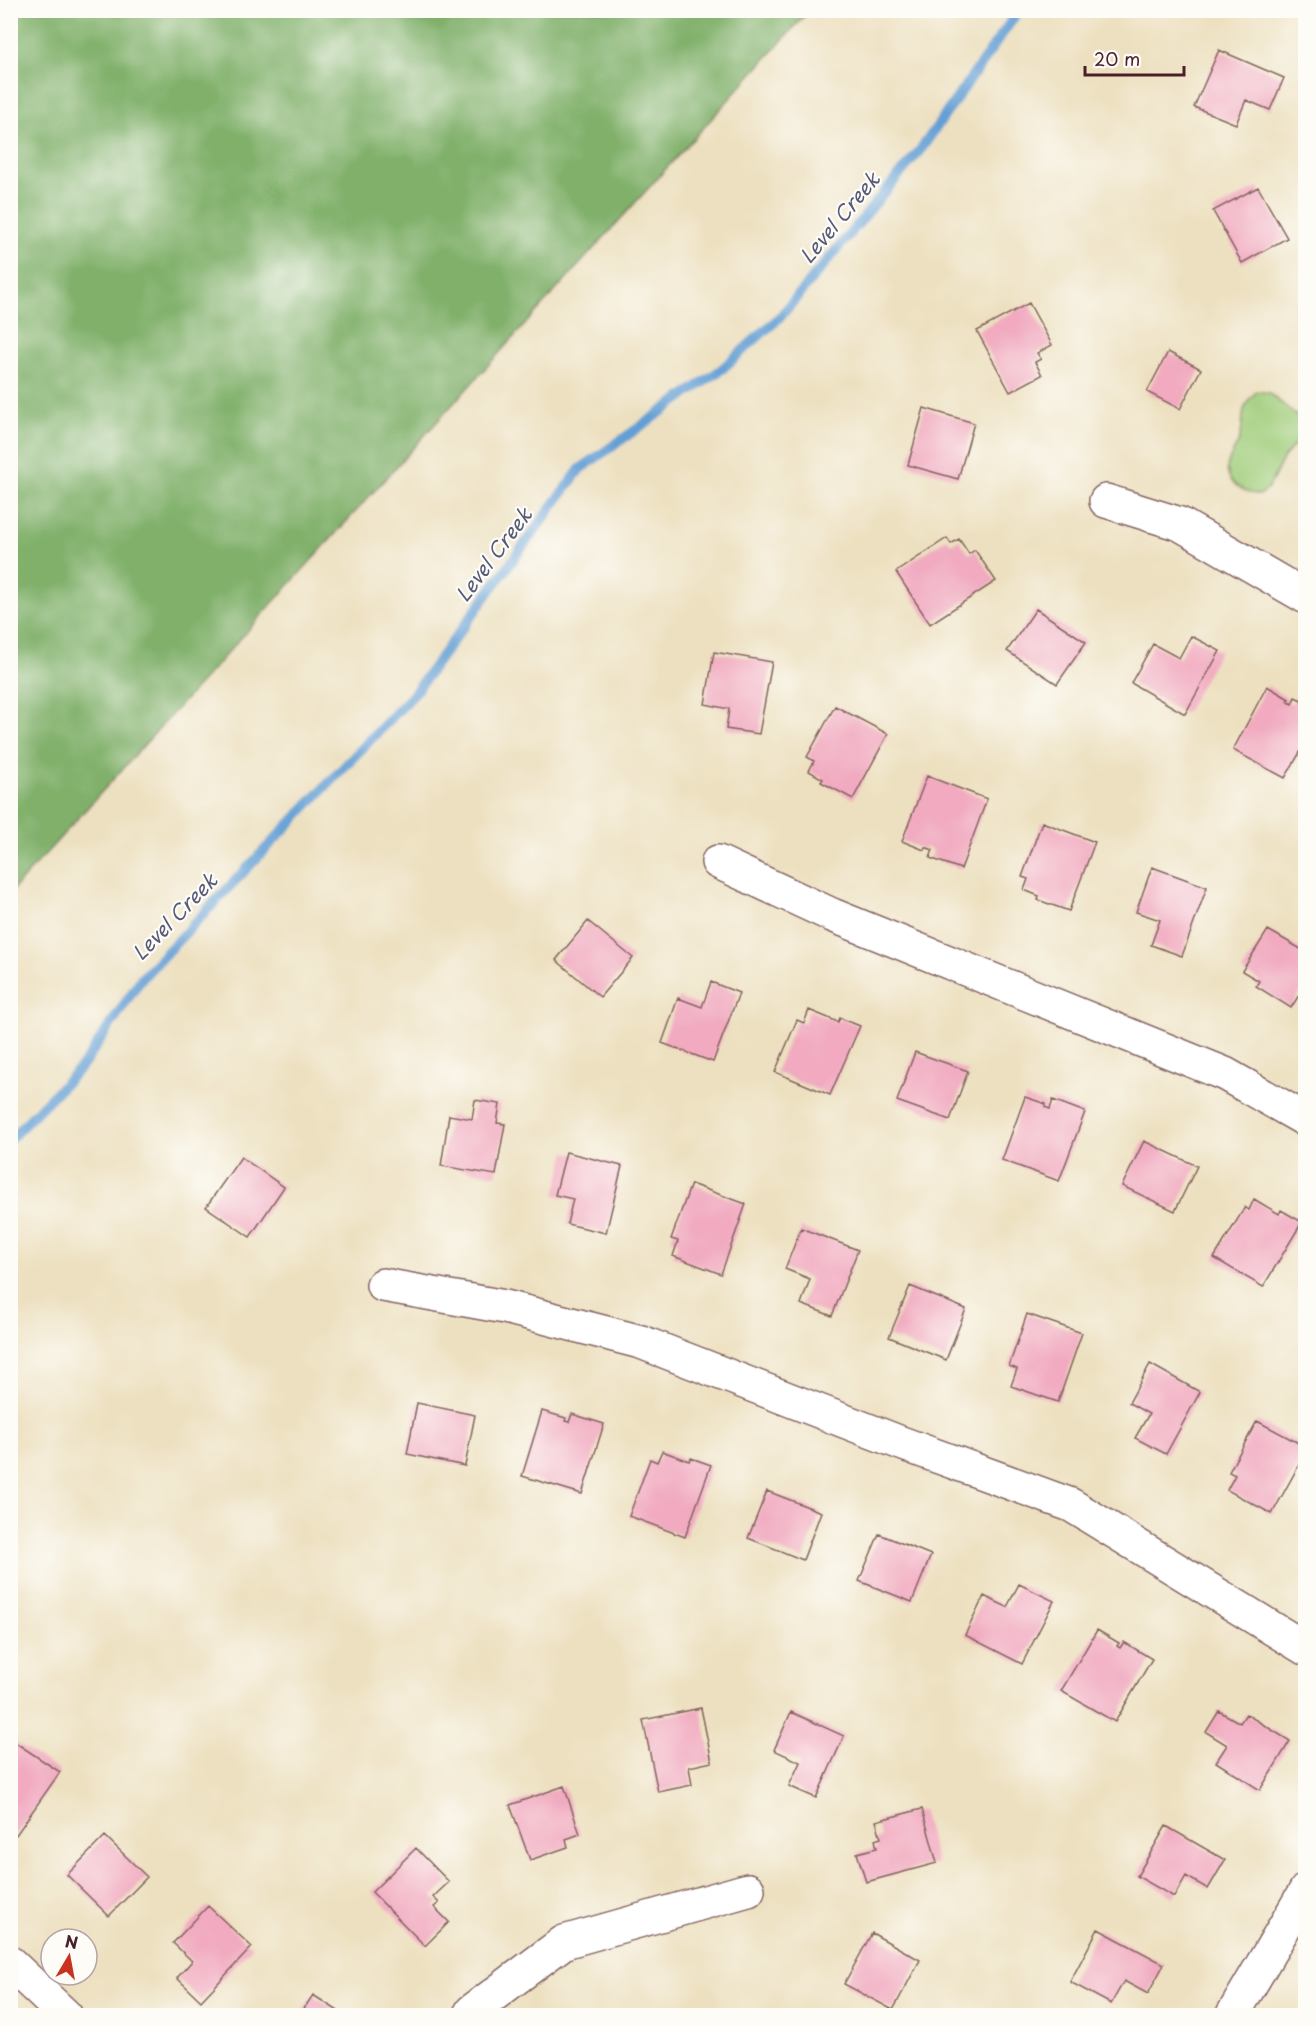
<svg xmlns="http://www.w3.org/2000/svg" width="1316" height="2026" font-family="'Playpen Sans',sans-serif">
<rect width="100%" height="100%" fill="#fdfcf7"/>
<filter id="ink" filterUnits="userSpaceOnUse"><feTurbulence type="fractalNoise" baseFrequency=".0167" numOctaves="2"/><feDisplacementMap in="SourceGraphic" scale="12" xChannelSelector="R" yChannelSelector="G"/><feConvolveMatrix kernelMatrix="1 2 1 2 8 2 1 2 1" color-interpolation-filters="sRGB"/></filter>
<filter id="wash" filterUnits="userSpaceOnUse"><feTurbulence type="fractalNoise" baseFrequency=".008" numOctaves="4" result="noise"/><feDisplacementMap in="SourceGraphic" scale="24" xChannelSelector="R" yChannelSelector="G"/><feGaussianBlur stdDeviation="1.35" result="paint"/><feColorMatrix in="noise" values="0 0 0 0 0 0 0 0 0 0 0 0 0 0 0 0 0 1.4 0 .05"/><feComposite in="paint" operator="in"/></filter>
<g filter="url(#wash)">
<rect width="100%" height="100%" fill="#ede0c0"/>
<!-- green -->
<path fill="#a1cd7b" stroke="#767653" stroke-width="1.5" d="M1257,391l12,2 29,24 3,13 -5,13 -12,14 -15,30 -9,8c-15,-2 -37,-12 -32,-32 3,-9 9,-16 12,-25 6,-22 -3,-27 17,-47z"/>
<!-- forest -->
<path fill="#80b06b" stroke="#65684b" stroke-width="1.5" d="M11,10l798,1 -798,881 -1,-881z"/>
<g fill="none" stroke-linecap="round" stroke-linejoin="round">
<!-- stream -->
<path stroke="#649fd4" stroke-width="10" d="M10,1139l74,-75 57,-85 272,-284 167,-226 142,-100 58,-52 141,-168 98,-139"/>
</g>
<g id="blocks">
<!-- building -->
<path fill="#f1aac0" d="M1219,50l65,28 -14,32 -24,-10 -10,24 -42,-17z
M1258,187l29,51 -45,25 -29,-52z
M1029,303l23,42 -15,8 4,6 -6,3 7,13 -32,17 -33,-61z
M1168,352l33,17 -21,40 -33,-17z
M924,408l50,15 -16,56 -50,-14z
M947,538l4,6 8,-5 10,15 6,-4 21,31 -66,43 -34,-52z
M1036,609l50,33 -29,42 -50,-33z
M1191,636l29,15 -35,63 -54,-31 22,-39 26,14z
M714,652l58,10 -13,72 -33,-5 3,-20 -24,-5z
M1267,686l22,13 -2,2 5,3 3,-7 11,5v40l-21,36 -52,-28z
M835,706l53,28 -35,65 -32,-17 2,-3 -14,-8 5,-10 -7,-4z
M927,776l60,23 -26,70 -31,-11 3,-8 -8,-3 -1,3 -22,-9z
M1042,822l53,20 -26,69 -31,-11 1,-4 -15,-6 4,-11 -6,-2z
M1152,867l55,20 -25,69 -31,-11 9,-25 -24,-8z
M588,921l45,37 -33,39 -44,-37z
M1268,930l38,22v32l-15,24 -35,-22 3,-5 -17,-10z
M711,982l28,11 -26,69 -51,-19 16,-45 24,9z
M809,1010l29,12 2,-4 20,8 -30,69 -55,-23 22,-52 7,3z
M915,1052l53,19 -18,49 -53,-19z
M1025,1097l21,7 -1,3 5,2 3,-9 32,12 -26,69 -57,-21z
M475,1100l25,4 -3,19 8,1 -9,51 -55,-9 8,-51 23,4z
M1144,1141l53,25 -22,45 -53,-25z
M566,1152l56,14 -16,67 -39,-9 6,-25 -18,-4z
M241,1157l43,30 -34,50 -44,-30z
M691,1184l55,20 -25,70 -48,-18 5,-15 -7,-2z
M1254,1199l25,15 2,-4 21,12 -39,65 -49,-29 31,-51 4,3z
M801,1228l57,22 -26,66 -31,-12 9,-25 -25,-10z
M910,1286l56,23 -20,51 -57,-23z
M1027,1314l55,19 -24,69 -47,-16 6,-17 -8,-3z
M1150,1364l50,28 -34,62 -31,-16 14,-24 -20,-11z
M417,1403l58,12 -10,51 -58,-12z
M542,1411l24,7 -1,3 4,1 3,-8 32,10 -22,70 -60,-18z
M1257,1421l49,26v5l-34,62 -45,-24 8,-15 -6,-3z
M662,1451l27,10 2,-3 20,7 -26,72 -56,-21 21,-57 7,3z
M767,1491l54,21 -18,48 -55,-22z
M879,1534l52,21 -19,47 -53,-21z
M1019,1584l35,17 -32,63 -57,-29 19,-39 23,11z
M1097,1630l22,13 -2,3 3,2 4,-6 28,17 -37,63 -54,-31z
M701,1708l11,54 -23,5 3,18 -34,7 -15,-72z
M1219,1711l21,12 6,-9 44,27 -30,49 -44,-28 11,-17 -21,-13z
M791,1712l53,24 -28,62 -27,-12 11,-24 -26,-12z
M10,1739l50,33 -44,63 -6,-4z
M564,1786l16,48 -14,5 2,8 -38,13 -20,-55z
M922,1809l15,54 -71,19 -9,-29 20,-5 -2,-8 6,-2 -5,-17z
M1166,1826l59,34 -17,29 -22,-13 -12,21 -37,-21z
M105,1836l42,41 -38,39 -42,-41z
M416,1848l33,34 -16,15 6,6 -5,4 15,15 -24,24 -53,-54z
M208,1906l44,41 -51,54 -24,-23 15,-17 -19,-18z
M1098,1929l66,35 -16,30 -24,-13 -13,23 -41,-22z
M872,1933l48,27 -27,50 -49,-26z
M313,1995l33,21h-47z"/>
</g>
</g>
<g filter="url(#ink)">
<use href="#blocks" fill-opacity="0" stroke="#83635f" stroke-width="1.5"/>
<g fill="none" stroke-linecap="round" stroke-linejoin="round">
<!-- minor casing -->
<g stroke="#83635f" stroke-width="36">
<path id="minor" d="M1106,501l74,23 126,73
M718,862l114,53 393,159 81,46
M383,1285l122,22 136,35 260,101 170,62 235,144
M10,1963l56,53
M469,2016l3,-5 92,-69 184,-52
M1232,2016l74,-126"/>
</g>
<!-- minor -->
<use href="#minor" stroke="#fff" stroke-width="33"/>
</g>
</g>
<g text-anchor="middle" stroke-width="4.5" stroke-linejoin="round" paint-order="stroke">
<!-- water labels -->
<g font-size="20" font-style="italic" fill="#565977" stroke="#fdfcf7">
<text transform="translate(840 218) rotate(-50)" y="7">Level Creek</text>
<text transform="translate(494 555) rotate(-53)" y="7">Level Creek</text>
<text transform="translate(175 917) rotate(-46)" y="7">Level Creek</text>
</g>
</g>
<!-- margin -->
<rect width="1316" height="2026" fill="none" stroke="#fdfcf7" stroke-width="36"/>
<!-- north arrow -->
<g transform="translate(69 1957) rotate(10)"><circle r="28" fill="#fdfcf7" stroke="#b5a4a5" stroke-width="1.5"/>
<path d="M0-4.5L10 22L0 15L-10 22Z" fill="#c8321e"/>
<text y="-9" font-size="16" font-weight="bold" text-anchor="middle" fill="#4a1f2b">N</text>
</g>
<!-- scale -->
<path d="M1085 66v9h99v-9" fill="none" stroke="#4a1f2b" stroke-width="3"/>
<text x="1094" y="66" font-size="18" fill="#4a1f2b" stroke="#fdfcf7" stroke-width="4.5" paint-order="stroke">20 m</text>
</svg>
